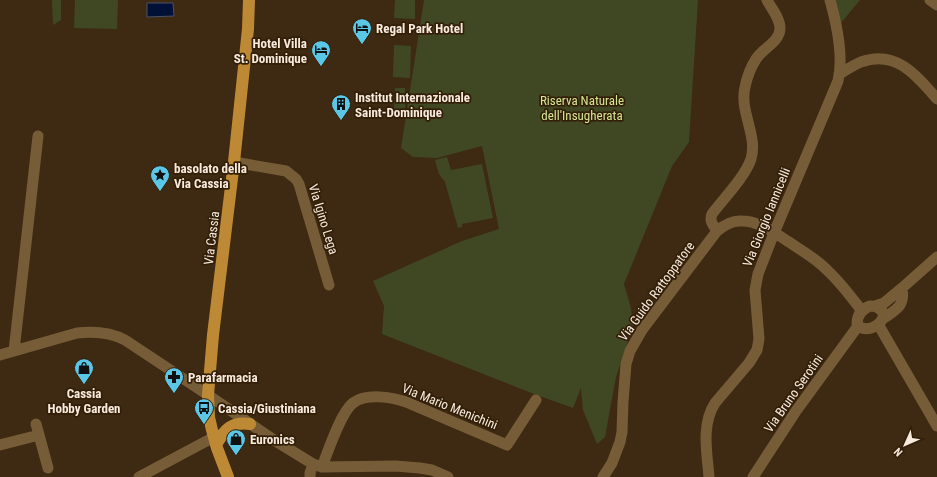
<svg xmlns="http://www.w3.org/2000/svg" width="937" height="477" font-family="'Roboto Condensed',sans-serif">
<rect width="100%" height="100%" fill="#3e2912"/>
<!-- green -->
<path fill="#404823" d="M52,0h9v20l-8,5z
M75,0h43l-1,29 -43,-1z
M395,0h20v19l-21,-1z
M424,0h274l-9,142 -17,24 -48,118 7,24 2,19 -17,50 -11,60 -8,7 -14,-34 -2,-22 -8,20 -39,-14 -152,-60 2,-28 -11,-25 89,-40 37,-12 -17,-83 -45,12 -24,-1 -12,-9z
M835,0h25l-19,23z
M394,45l17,1 -1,32 -17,-1z
M395,88h10v24h-11z
M447,157l4,13 31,-6 11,54 -31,6v3l-4,1 -13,-46 -6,-8 -4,-14z"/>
<!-- water -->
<path fill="#011037" stroke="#4b5269" d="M147,3h26l1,13 -27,1z"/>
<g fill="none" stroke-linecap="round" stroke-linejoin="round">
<!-- minor -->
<path stroke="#765d38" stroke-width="11" d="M930,0l7,5
M839,74c7,-4 15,-9 22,-12 35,-13 56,14 76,37
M234,162l52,9 10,8 3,5 30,101
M717,231c-4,-6 -8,-10 -5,-17 11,-15 33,-37 39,-55 7,-24 -12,-48 -6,-72 2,-10 6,-20 11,-28 7,-11 24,-17 24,-31 0,-10 -9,-20 -13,-28
M902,288l35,-31
M870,306c4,0 8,1 11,4 10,10 -15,27 -24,14 0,-9 5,-15 13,-18z
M875,306l9,-3 18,-15c3,18 -5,21 -18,30
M878,324l59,102
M14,351l24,-215
M0,355l77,-22c17,-2 33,-1 48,7l83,55 66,45 39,24 9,3 73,-1 25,2 12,2 16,7
M36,424l3,11
M0,445l39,-10 9,33
M322,467c6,-16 19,-55 31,-64 13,-10 39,-6 53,-1l101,43 29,-45
M139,477l75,-40
M310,477v-4l3,-9
M603,477l9,-14 8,-21 2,-10 1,-30 3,-38 4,-13 12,-21 75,-99c7,-6 15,-11 25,-10 17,0 33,12 47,21 13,9 28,17 39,29 13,12 23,26 34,40
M709,477c-2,-25 -8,-52 6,-74l34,-40 8,-13 2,-11 -4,-49 3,-16 16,-41 64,-152c6,-25 -1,-56 -8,-81
M753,477l43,-66 62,-85"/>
<!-- major -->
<path stroke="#be8934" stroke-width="12" d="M216,445c8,-15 16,-24 34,-21
M228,477l-11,-29 -5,-18 -3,-13 -1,-22 5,-60 21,-173 14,-133 1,-29"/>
</g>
<!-- icons -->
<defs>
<g id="hotel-pin" transform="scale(1)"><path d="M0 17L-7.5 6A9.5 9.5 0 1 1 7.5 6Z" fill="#5bc7e7" stroke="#331f08"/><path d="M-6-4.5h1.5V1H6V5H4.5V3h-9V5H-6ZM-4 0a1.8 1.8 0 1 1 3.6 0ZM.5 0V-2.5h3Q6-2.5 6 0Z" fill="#111"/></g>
<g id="building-pin" transform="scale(1)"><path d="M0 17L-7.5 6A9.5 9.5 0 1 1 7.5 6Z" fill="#5bc7e7" stroke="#331f08"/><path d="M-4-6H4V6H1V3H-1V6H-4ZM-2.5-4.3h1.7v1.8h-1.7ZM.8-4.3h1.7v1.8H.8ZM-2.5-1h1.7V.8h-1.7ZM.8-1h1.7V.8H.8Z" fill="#111"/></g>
<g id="sight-pin" transform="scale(1)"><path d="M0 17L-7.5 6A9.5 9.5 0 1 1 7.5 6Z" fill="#5bc7e7" stroke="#331f08"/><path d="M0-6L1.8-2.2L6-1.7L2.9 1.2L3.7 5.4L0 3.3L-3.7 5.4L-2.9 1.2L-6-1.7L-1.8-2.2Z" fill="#111"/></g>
<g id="shop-pin" transform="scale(1)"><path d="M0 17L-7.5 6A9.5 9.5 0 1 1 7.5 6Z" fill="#5bc7e7" stroke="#331f08"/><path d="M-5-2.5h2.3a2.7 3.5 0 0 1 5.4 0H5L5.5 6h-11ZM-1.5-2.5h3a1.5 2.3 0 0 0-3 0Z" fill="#111"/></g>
<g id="pharmacy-pin" transform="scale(1)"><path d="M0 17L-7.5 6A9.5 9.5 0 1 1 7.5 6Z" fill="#5bc7e7" stroke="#331f08"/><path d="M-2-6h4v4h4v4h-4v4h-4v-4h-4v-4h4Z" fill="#111"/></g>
<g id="bus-pin" transform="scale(1)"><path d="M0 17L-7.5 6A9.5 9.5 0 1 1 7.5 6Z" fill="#5bc7e7" stroke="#331f08"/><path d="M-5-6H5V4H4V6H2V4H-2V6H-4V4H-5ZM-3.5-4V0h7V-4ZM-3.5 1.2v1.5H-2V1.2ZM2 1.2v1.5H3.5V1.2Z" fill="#111"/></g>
</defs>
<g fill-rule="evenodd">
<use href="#hotel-pin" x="362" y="28"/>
<use href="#hotel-pin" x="321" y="50"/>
<use href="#building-pin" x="341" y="104"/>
<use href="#sight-pin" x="160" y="175"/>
<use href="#shop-pin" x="84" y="368"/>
<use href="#pharmacy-pin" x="174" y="377"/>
<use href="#bus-pin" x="204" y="408"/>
<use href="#shop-pin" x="236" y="439"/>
</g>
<g text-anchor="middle" stroke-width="3.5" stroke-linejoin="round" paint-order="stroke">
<!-- poi labels -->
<g font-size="13" font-weight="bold" fill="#f8ebdd" stroke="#331f08" text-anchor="start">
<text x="376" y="33">Regal Park Hotel</text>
<text x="307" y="48" text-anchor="end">Hotel Villa<tspan x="307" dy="15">St. Dominique</tspan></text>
<text x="355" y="102">Institut Internazionale<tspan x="355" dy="15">Saint-Dominique</tspan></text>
<text x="174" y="173">basolato della<tspan x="174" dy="15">Via Cassia</tspan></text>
<text x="188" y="382">Parafarmacia</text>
<text x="84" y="398" text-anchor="middle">Cassia<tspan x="84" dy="15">Hobby Garden</tspan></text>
<text x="218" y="413">Cassia/Giustiniana</text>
<text x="250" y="444">Euronics</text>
</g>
<!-- park labels -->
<g font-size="13" fill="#d4e692" stroke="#331f08">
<text x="582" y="105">Riserva Naturale<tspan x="582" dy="15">dell'Insugherata</tspan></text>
</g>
<!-- street labels -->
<g font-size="13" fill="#f8ebdd" stroke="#331f08">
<text transform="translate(766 217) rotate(-68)" y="5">Via Giorgio Iannicelli</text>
<text transform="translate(324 219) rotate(73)" y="5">Via Igino Lega</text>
<text transform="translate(211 238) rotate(-83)" y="5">Via Cassia</text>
<text transform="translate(656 291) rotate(-54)" y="5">Via Guido Rattoppatore</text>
<text transform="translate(793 393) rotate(-55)" y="5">Via Bruno Serotini</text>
<text transform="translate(450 406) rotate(22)" y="5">Via Mario Menichini</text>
</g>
</g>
<!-- north arrow -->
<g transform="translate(905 445) rotate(225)" stroke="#331f08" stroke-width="3" paint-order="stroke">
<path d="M0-3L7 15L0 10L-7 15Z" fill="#f8ebdd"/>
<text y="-6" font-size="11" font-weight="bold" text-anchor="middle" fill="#f8ebdd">N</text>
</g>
</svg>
